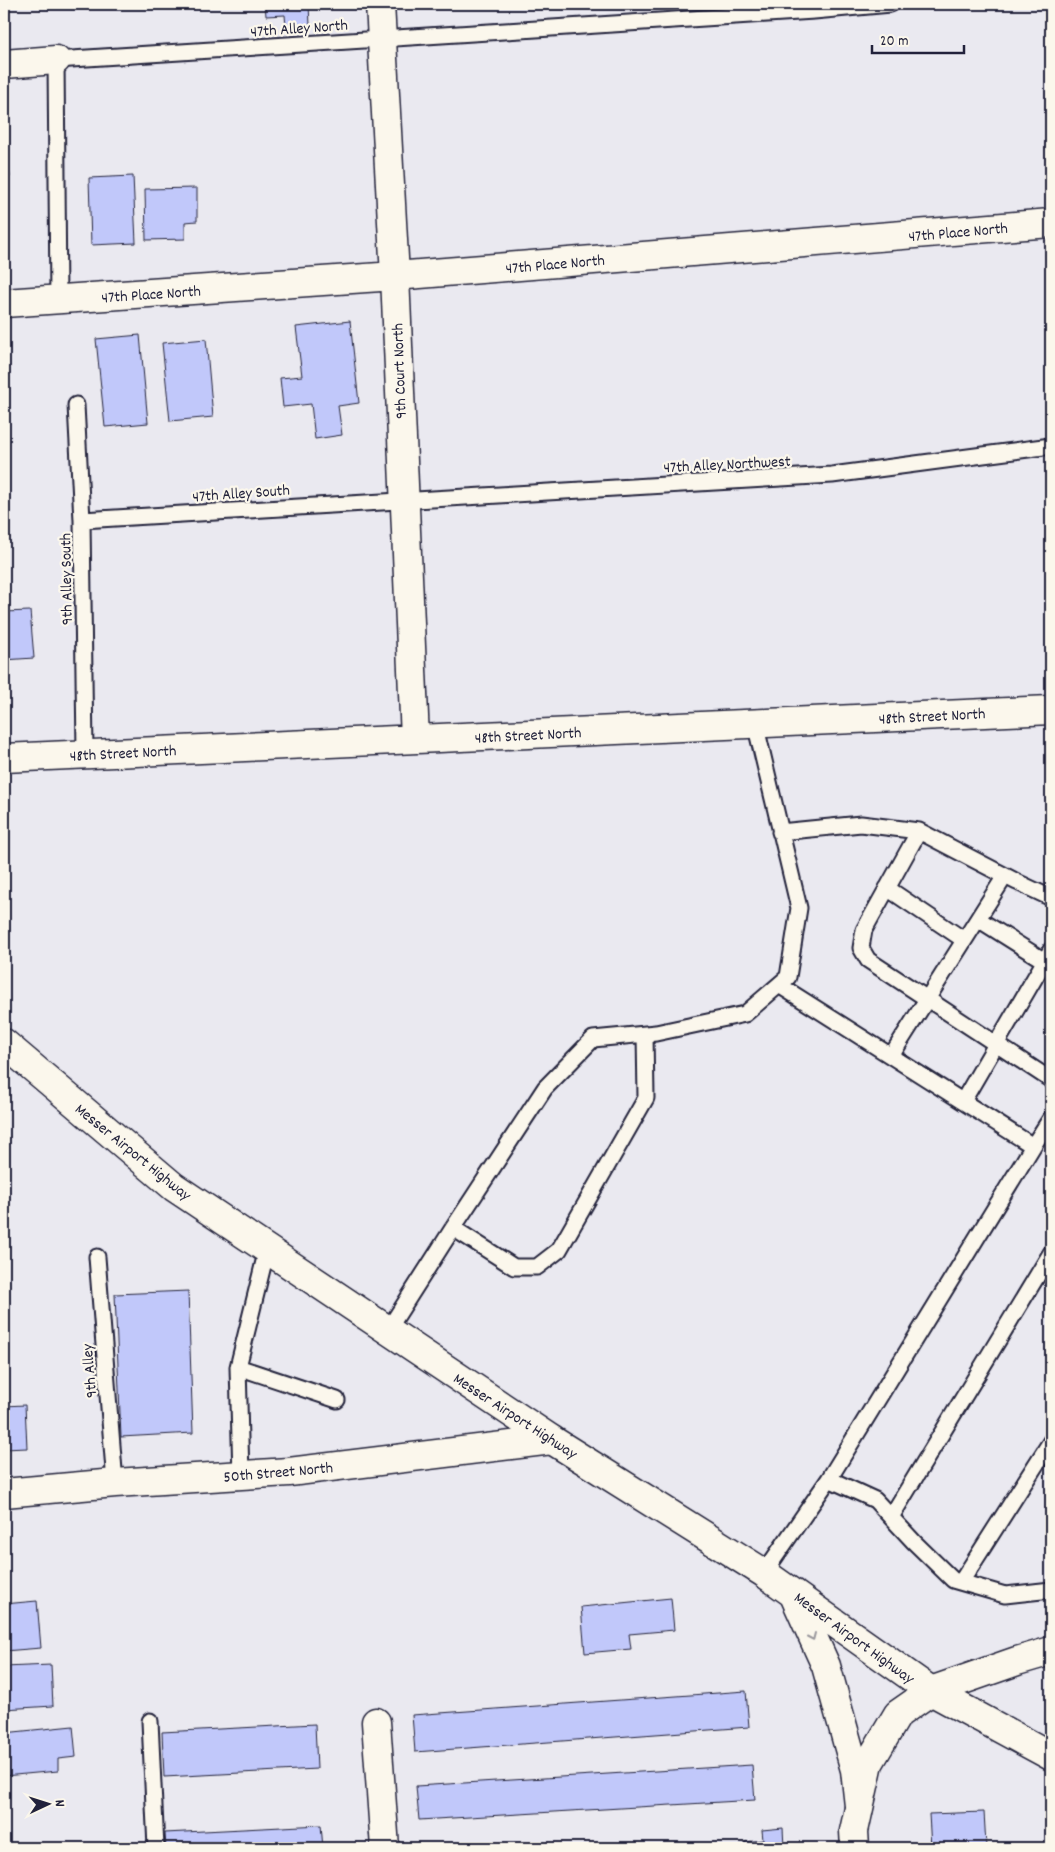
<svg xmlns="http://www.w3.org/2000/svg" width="1055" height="1852" font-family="Dekko,sans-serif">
<rect width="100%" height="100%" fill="#eae9f0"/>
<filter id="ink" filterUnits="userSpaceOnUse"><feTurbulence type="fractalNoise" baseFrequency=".02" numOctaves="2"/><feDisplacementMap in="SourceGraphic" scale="10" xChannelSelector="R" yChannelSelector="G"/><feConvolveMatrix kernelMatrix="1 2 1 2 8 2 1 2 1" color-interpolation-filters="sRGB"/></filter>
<g filter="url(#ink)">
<!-- building -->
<path fill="#c1c8fa" stroke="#22223b" d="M71,4h45v2l-45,3z
M265,4h44l1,22 -24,1 -1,-12 -19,1z
M4,119l6,58h-6z
M133,176l3,67 -45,2 -2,-67z
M197,188v33l-12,1v17l-39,1 -1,-51z
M350,321l9,82 -21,3 4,29 -27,4 -4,-35 -28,3 -3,-29 22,-2 -6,-49z
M140,335l8,88 -43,4 -9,-88z
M206,339l7,78 -43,4 -8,-78z
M30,611l4,47 -30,2v-48z
M188,1291l5,142 -72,4 -6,-143z
M25,1405l2,43 -23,1v-43z
M671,1598l3,32 -45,4 2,15 -46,4 -4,-46z
M37,1601l4,47 -37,3v-47z
M51,1665l2,41 -49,3v-42z
M746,1691l3,36 -334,25 -3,-37z
M315,1724l2,45 -153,8 -2,-45z
M73,1726l3,31 -18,2v12l-54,5v-43z
M752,1765l3,35 -336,20 -3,-34z
M984,1812l2,34 -55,2 -2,-34z
M321,1825l2,23h-157l-1,-15z
M783,1828l1,20h-39v-6l18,-2 -1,-10z"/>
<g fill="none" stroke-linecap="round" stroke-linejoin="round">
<!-- service casing -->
<g stroke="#22223b" stroke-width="19">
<path id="service" d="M58,300l-2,-240 758,-49 77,-7
M76,405l6,115 3,233
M82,520l750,-45 219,-29
M919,831l-55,99 -3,18 7,12 183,120
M780,832l81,-8 58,7 98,51 34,16
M887,888l77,52
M978,919l73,46
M779,985l254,161 18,-28
M891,1056l114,-180
M963,1101l88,-151
M453,1228l61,39h23l22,-17 87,-152 -1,-64
M97,1257l18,226
M388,1330l65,-102 92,-140 48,-49 63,-6 89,-19 43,-37 11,-69 -44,-185
M238,1367l99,33
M241,1475l-3,-108 29,-118
M829,1479l204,-333
M891,1517l160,-264
M764,1573l65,-94 46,21 39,42 39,38 52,15 46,-5
M961,1582l90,-141
M150,1721l6,127"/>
</g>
<!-- minor casing -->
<g stroke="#22223b" stroke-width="31">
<path id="minor" d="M380,4l15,272 20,463
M4,64l52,-4
M4,303l391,-27 656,-53
M4,758l1047,-48
M4,1493l111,-10 174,-11 263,-32
M376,1722l9,126
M855,1848l-1,-17 15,-68 29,-49 33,-23 86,-30 34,-10"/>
</g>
<!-- secondary casing -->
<g stroke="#22223b" stroke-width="31">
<path id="secondary" d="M4,1043l170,144 378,253 212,133 167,118 120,65
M793,1593l33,73 29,104 4,36"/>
</g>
<!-- service -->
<use href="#service" stroke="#fbf7ec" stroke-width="15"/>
<!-- minor -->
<use href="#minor" stroke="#fbf7ec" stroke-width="28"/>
<!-- secondary -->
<use href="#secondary" stroke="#fbf7ec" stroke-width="28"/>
</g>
<!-- one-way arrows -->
<defs><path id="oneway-chevron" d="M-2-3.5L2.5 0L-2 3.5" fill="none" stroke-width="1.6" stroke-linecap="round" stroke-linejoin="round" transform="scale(1.25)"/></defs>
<use stroke="#99979c" href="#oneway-chevron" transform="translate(812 1637) rotate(66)"/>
</g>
<g text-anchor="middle" stroke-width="4.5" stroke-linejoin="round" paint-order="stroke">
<!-- street labels -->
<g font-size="16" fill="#22223b" stroke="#fbf7ec">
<text transform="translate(299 27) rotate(-4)" y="6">47th Alley North</text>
<text transform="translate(958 231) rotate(-5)" y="6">47th Place North</text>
<text transform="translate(555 263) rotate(-5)" y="6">47th Place North</text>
<text transform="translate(151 293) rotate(-4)" y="6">47th Place North</text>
<text transform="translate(398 371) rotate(-92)" y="6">9th Court North</text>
<text transform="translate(727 463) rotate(-3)" y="6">47th Alley Northwest</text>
<text transform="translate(241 492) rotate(-4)" y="6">47th Alley South</text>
<text transform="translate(65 579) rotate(-91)" y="6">9th Alley South</text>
<text transform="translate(932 715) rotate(-3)" y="6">48th Street North</text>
<text transform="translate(528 734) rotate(-3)" y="6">48th Street North</text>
<text transform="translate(123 752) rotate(-3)" y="6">48th Street North</text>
<text transform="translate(134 1151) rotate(39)" y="6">Messer Airport Highway</text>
<text transform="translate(88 1371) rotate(-95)" y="6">9th Alley</text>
<text transform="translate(516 1415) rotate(33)" y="6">Messer Airport Highway</text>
<text transform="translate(278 1471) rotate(-5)" y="6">50th Street North</text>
<text transform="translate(855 1637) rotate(36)" y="6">Messer Airport Highway</text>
</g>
</g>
<!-- margin -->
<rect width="1055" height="1852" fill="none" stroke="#fbf7ec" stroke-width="20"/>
<rect x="10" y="10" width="1035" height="1832" fill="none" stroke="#22223b" stroke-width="2" filter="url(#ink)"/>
<!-- north arrow -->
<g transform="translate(48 1804) rotate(86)" stroke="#fbf7ec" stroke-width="4" paint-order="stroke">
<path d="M0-4L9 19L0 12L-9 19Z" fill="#22223b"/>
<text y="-8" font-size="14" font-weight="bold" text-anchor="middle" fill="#22223b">N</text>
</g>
<!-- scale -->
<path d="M872 45v8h92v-8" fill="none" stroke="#22223b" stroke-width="2.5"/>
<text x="880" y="45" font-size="15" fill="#22223b" stroke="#fbf7ec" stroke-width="4" paint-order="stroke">20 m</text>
</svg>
